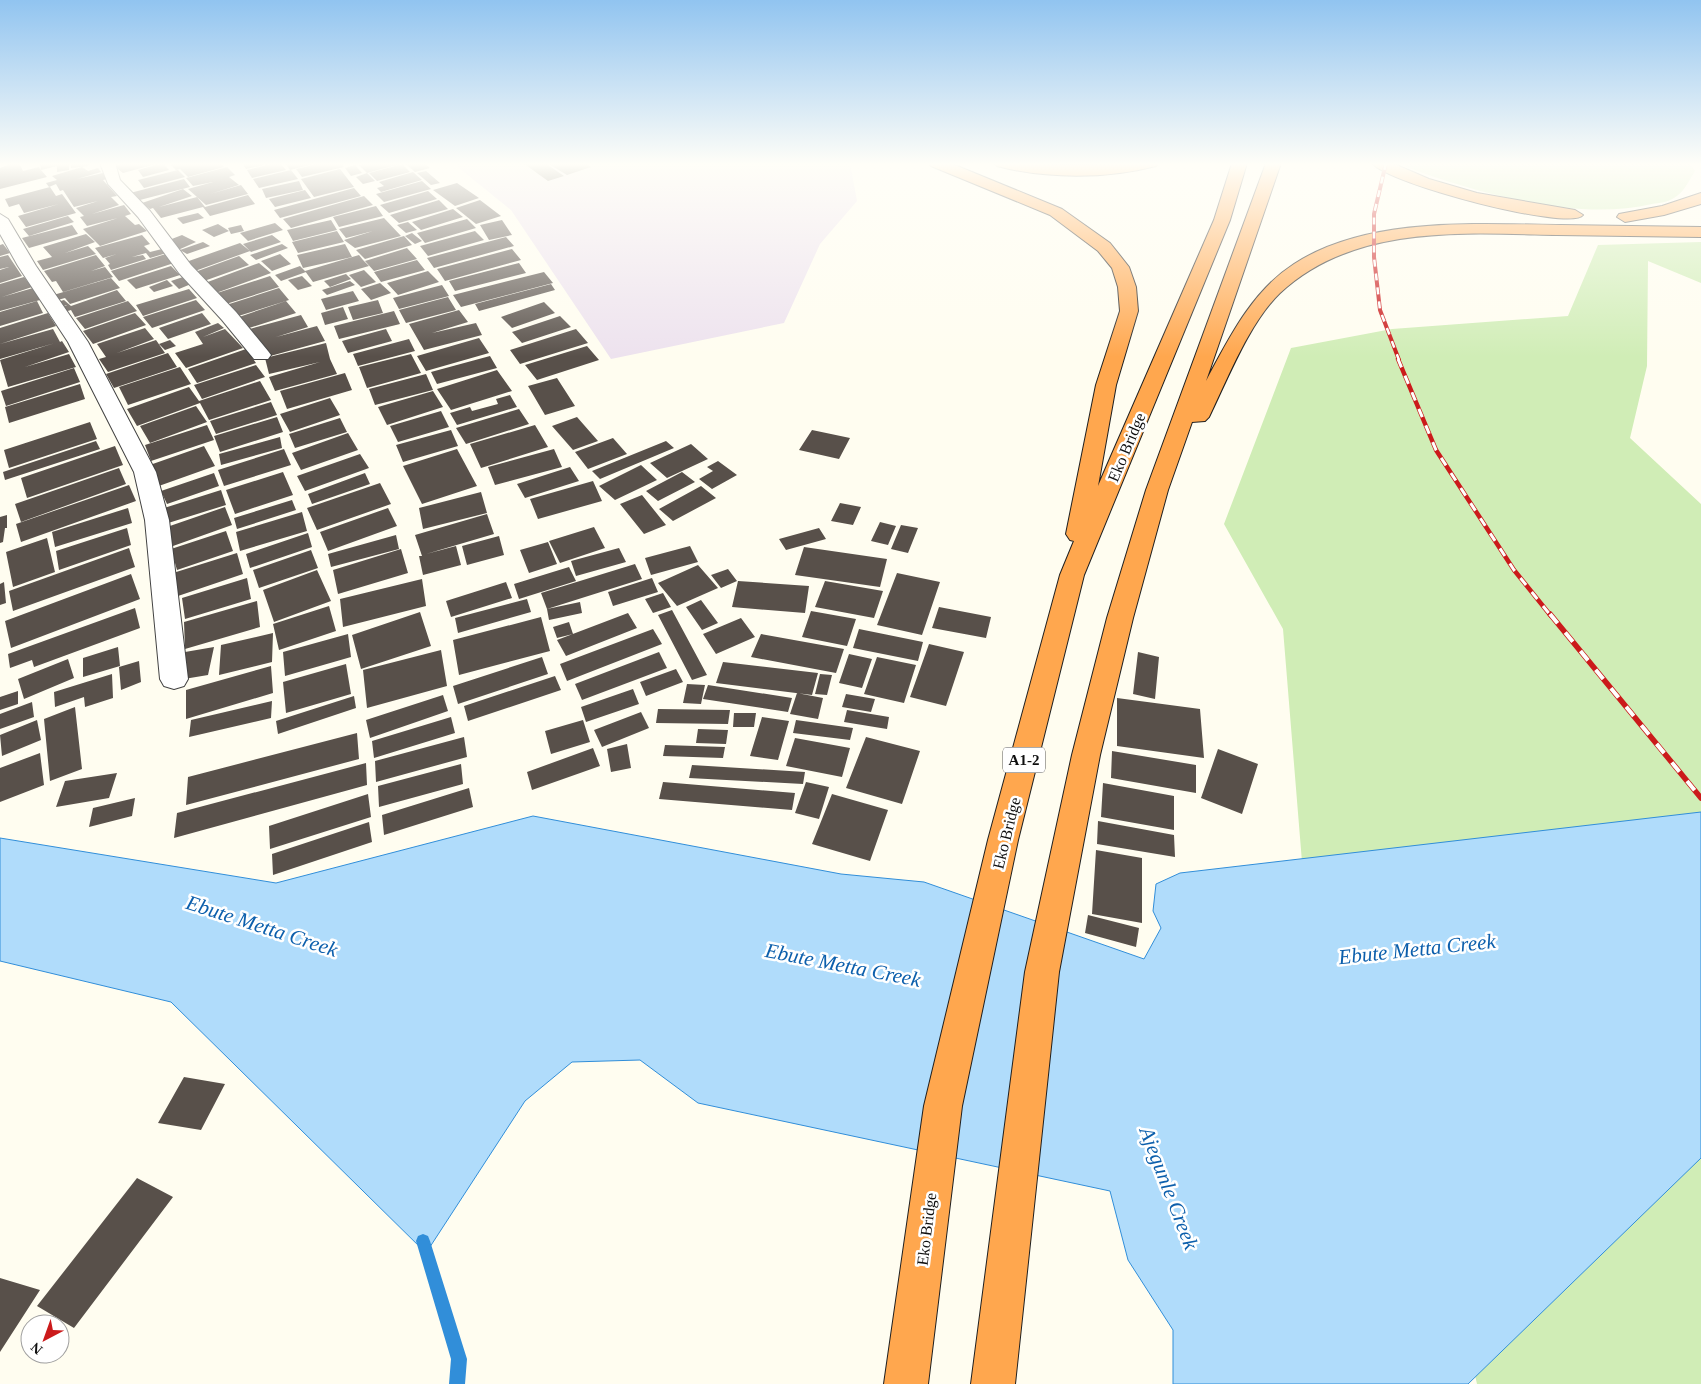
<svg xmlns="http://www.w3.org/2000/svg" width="1701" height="1384" font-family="Georgia,serif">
<rect width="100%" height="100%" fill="#fffdf0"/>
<!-- industrial -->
<path fill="#ede2ee" d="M453,163h397l7,38 -37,43 -36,79 -173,36 -100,-149z"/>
<!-- green -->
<path fill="#d0edb6" d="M1407,163h283l5,8c-6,10 -11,21 -21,27 -6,4 -15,5 -22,6 -76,18 -174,-11 -246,-37z
M1701,242v41l-53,-22 -1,105 -17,72 71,66v332l-399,26 -19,-233 -59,-105 67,-176 101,-19 176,-13 30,-71z
M1701,1061v323h-224l-6,-26z"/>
<!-- water -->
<path fill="#b0dcfb" stroke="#318ed9" d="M1701,812v346l-233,226h-295v-54l-45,-70 -18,-69 -412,-88 -58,-43 -68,2 -47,39 -99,152 -255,-251 -171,-41v-123l276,45 257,-67 308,58 83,8 220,77 17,-31 -8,-17 3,-27 24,-11z"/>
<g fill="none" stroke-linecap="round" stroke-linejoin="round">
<!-- stream -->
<path fill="#318ed9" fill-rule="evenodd" d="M423,1234l5,2 2,5 37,118 -2,25h-16l2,-25 -35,-118 2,-5z"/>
</g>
<!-- building -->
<path fill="#58504a" d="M13,163h6l4,8 16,-4 2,3 -1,-7h29v7l-12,2v-6l-16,4 6,7 -47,12v-12l5,-1 -5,1v-9z
M71,163h18l-1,3 -17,2z
M123,163h33v1l-33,9 -9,-7z
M163,163l6,7 -26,7 -5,-7z
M169,163h52l3,4 -36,10 -8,-8 -4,1z
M242,163h25l1,1 -22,5z
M275,163h5l6,7 -34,8 -5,-8z
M285,163h28v1l-23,6z
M321,163h20l3,4 -42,10 -6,-8z
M366,163h34v1l-33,9 -8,-8z
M405,163h19l6,5 -15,4z
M523,163h22l19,13 -16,5z
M547,163h38l6,4 -24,8z
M402,164l8,8 -33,9 -8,-8z
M355,165l7,8 -11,3 -6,-8z
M82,167l6,4 10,-3 3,4 -24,7 26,-6 4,6 -4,1 14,16 -6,1 8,8 -27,9 32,-9 7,9 -6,2 10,9 4,-1 8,7 -47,15 -17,-17 35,-11 -31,8 -7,-9 4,-1 -8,-8 22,-7 -24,6 -11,-17 -3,1 -4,-7 -7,3 -3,-4 11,-3 -5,-4z
M227,167l8,8 -6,2 10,8 -29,9 31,-9 7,9 -42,11 -18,-16 25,-7 -20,4 -7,-8z
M340,169l14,18 -40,10 -13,-18z
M178,170l7,7 -41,11 -6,-8z
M291,170l7,9 -39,9 -6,-9z
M426,171l14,12 -9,2 -14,-12z
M413,172l9,8 -41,12 -4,-4 7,-2 -5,-4z
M367,173l8,8 -12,3 -7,-7z
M184,179l6,8 -54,14 -6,-8z
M299,181l4,9 -37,8 -4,-9z
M422,181l9,8 -47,13 -8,-8z
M457,183l22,15 -24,8 -22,-16z
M50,187l6,9 6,-2 14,19 -50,14 -8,-11 41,-12 -35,9 -5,-9 -10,3 -4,-8z
M354,188l7,8 -81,22 -6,-8z
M183,189l9,7 -33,11 38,-10 8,10 43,-12 7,9 -45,12 -7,-9 -42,11 -8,-10 -3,1 -8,-6z
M305,190l6,8 -36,9 -6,-8z
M428,191l9,8 -48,14 -9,-8z
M364,196l9,9 -82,23 -8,-9z
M439,200l9,9 -49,14 -9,-8z
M480,200l21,16 -25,8 -20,-16z
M376,206l7,10 -44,11 -6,-10z
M453,209l10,8 -42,13 -9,-8z
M198,213l6,5 -21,6 -6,-6z
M68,216l6,6 -45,14 -6,-7z
M384,218l17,18 -46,12 -11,-8 29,-9 -27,7 -7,-9z
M467,219l9,9 -51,15 -8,-10z
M331,220l6,10 -44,11 -6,-11z
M502,220l10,15 -23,5 -9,-15z
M408,222l9,8 -11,3 -9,-8z
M275,223l8,7 -35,11 -8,-8z
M218,224l11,7 -15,6 -12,-7z
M72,225l6,9 -49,14 -7,-10z
M241,225l3,6 -13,3 -3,-6z
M337,231l7,11 -46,11 -6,-11z
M475,231l9,9 -56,16 -8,-10z
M412,233l10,8 -7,3 -10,-8z
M86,234l9,8 -30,11 23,-7 8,8 -53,16 -6,-9 15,-4 -9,-10z
M142,235l8,9 -6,2 6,6 16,-4 4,4 -20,6 -4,-5 -14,4 11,-2 3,4 -35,11 -3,-5 2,-1 -5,-6 12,-4 -14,4 -8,-10z
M182,235l14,7 -18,8 -14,-8z
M272,235l9,7 -30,10 -8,-8z
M404,236l8,9 -47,14 -9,-9z
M506,237l8,9 -80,22 -7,-10z
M203,242l7,4 -23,8 -7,-4z
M240,243l10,8 -55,20 -9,-9z
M3,244l7,9 -10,3v-11z
M282,244l6,4 -32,12 -6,-5z
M345,244l7,13 -49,11 -6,-13z
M407,248l10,11 -43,12 -9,-10z
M512,249l9,11 -76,21 -8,-12z
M169,253l8,9 -58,19 -8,-10z
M280,254l11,10 -19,7 -11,-10z
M8,255l14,21 -22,7v-13l9,-3 -9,2v-12z
M96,255l9,11 -14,5 14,-4 8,10 -50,15 -7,-11 -4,1 -8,-11z
M359,255l4,5 -3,1 3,-1 6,6 -56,16 -8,-11z
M239,256l10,9 -45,16 -9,-9z
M417,260l8,10 -44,12 -7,-10z
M259,263l12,10 -55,20 -11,-10z
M519,263l7,10 -71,18 -6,-10z
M171,266l9,9 -44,14 -9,-9z
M300,266l6,6 -25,9 -6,-6z
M364,270l12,12 -15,5 -12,-12z
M428,271l11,11 -41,13 -11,-12z
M544,272l9,11 -92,24 -8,-12z
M346,274l5,5 -21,8 -6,-6z
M270,276l9,11 -56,18 -9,-11z
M302,276l10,10 -14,4 -10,-10z
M24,277l8,10 -30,10 31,-9 7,12 -40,11v-27z
M183,277l8,7 -12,5 -8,-8z
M111,278l9,10 -50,16 -5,-6 -11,3 -4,-5z
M167,280l6,6 -19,6 -5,-5z
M350,281l5,4 -28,10 -5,-5z
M380,283l11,10 -20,7 -10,-11z
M551,284l4,6 -76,21 -4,-7z
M442,285l7,11 -50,13 -6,-11z
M279,288l10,12 -57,18 -9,-12z
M189,289l8,9 -54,18 -7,-11z
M117,290l9,11 -51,16 -4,-7 -10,3 -3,-3 9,-5 -9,3 -4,-5 10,-3 7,6z
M353,291l6,10 -33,9 -5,-11z
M448,297l8,13 -50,13 -7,-13z
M196,300l9,10 -53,18 -9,-11z
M378,300l5,13 -30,7 -5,-13z
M37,301l6,12 -43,13v-14z
M128,301l9,10 -52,18 -9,-11z
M286,301l10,12 -53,17 -10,-11z
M544,302l11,11 -43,15 -11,-11z
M343,307l5,12 -23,6 -4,-12z
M459,310l9,12 -36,11 44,-10 6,12 -58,15 -15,-26z
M394,311l6,13 -61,15 -5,-13z
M48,313l8,13 -56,18v-16z
M135,313l11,12 -53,19 -10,-13z
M202,313l9,11 -43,15 -9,-11z
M301,315l7,12 -32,10 41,-11 8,15 -62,17 -17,-28z
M560,316l11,11 -49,16 -10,-11z
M218,323l6,5 -21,9 22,-8 18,19 -57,20 -11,-15 28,-9 -8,-12z
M145,328l9,11 -37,14 39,-13 9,13 -57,19 -9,-13 7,-2 -9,-13z
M53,329l7,13 2,-1 7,11 -44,15 44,-13 7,13 -68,20 -8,-27 55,-17 -55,16v-15z
M386,329l6,12 -44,12 -6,-12z
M576,329l12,14 -68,21 -10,-14z
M479,338l10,15 -63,18 -9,-15z
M409,339l6,12 -57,15 -5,-12z
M170,340l6,6 -11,4 -6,-6z
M326,343l4,16 7,15 -62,17 -6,-14 51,-15 -51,12 -4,-16z
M587,346l12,14 -62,20 -12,-15z
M246,349l10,14 -59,20 -9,-14z
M168,353l9,14 -63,21 -8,-14z
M411,354l10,19 -54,15 -8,-21z
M490,356l7,12 -60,16 -6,-12z
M256,365l9,12 -63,22 -8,-14z
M180,367l11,17 -63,21 -9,-18z
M74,368l6,14 -74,24 -5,-15z
M497,370l15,21 -61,19 -14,-21z
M345,373l7,17 -65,19 -7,-18z
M426,374l7,16 -58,15 -6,-16z
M557,378l18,28 -30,9 -17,-29z
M260,381l11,19 -62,20 -9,-17 -63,23 -10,-17 62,-22 10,14z
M80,384l5,15 -76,24 -4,-16z
M433,391l10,16 -56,18 -9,-18z
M510,395l7,12 -60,18 -7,-12 20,-6 2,4 26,-7 -2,-5z
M330,398l10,17 -50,17 -10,-18z
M271,402l6,13 -61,19 -6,-13z
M196,406l11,16 -57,21 -10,-17z
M519,409l10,15 -63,20 -10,-16z
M441,411l8,16 -51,15 -8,-16z
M277,417l6,15 -63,20 -6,-16z
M577,417l21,24 -25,9 -21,-24z
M340,418l7,14 -52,16 -6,-14z
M90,422l7,17 -88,29 -5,-18z
M207,425l7,15 -63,21 -6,-16z
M535,425l13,22 -67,21 -11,-24z
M451,430l7,16 -55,16 -7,-17z
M812,430l38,8 -11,21 -40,-9z
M348,433l10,17 -57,20 -9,-17z
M280,437l2,11 -61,17 -2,-11z
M613,438l14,16 -39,15 -13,-17z
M96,441l4,8 -95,31 -2,-8z
M666,441l8,7 -74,31 -8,-8z
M691,444l17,15 -41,19 -17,-15z
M115,446l8,19 -96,33 -6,-20z
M204,446l11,20 -59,21 -9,-21z
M284,449l7,16 -67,21 -6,-16z
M457,449l20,37 -55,18 -19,-38z
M554,449l8,18 -67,18 -7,-18z
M360,454l9,14 -64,23 -8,-15z
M718,461l19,14 -25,14 -13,-10 14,-8 -6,-4z
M641,465l16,15 -42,20 -16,-14z
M570,467l9,14 -54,17 -8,-14z
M119,468l7,16 -105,38 -6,-18z
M283,472l10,23 -58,19 -9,-24z
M682,472l13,10 -37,19 -12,-10z
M214,473l5,13 -52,18 -6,-13z
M365,473l5,11 -58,20 -4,-10z
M593,481l9,20 -64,18 -8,-20z
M380,483l11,21 -74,26 -10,-22z
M129,485l7,16 -115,41 -5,-18z
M701,486l15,12 -43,23 -14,-12z
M221,490l5,15 -61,19 -4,-15z
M481,492l6,21 -64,16 -4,-21z
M642,495l24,30 -22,9 -24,-30z
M292,500l4,10 -59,19 -3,-11z
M840,503l21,4 -8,18 -22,-4z
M225,507l7,18 -59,21 -6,-19z
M128,508l4,15 -77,24 -3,-15z
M388,508l9,18 -69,25 -8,-19z
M302,512l5,19 -67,20 -4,-19z
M487,514l7,20 -68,20 30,-8 5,19 -38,10 -4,-19h3l-7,-21z
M7,515v13h-2l-2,14 -3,1v-26z
M880,522l16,4 -8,19 -17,-4z
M901,525l17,3 -10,25 -17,-4z
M594,527l11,21 -45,15 -11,-22z
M127,528l4,17 -72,25 -3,-19z
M819,528l7,11 -40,11 -7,-11z
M226,531l7,20 -56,19 -6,-21z
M308,533l4,14 -62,21 -4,-14z
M396,535l3,14 -68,18 -3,-13z
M499,536l5,19 -37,10 -5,-19z
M47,538l8,34 -42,15 -7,-35z
M548,542l9,22 -28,9 -9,-23z
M690,546l8,16 -47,13 -6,-17z
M804,547l83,12 -7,28 -85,-12z
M129,548l6,19 -122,44 -4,-20z
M619,548l7,14 -50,14 -5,-15z
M401,549l7,24 -70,21 -5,-24z
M311,550l7,18 -59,20 -6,-18z
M237,553l6,21 -65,22 -5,-23z
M635,564l7,15 -95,30 -6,-16z
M698,565l20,23 -41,18 -19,-23z
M569,567l7,14 -57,18 -5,-15z
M728,569l9,12 -16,7 -10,-13z
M317,570l14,31 -57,21 -11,-32z
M897,573l43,9 -18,53 -45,-10z
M131,574l9,25 -129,49 -6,-27z
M247,578l4,21 -66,20 -3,-21z
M652,578l6,14 -45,14 -5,-14z
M422,579l4,27 -83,21 -3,-28z
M738,581l71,5 -4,27 -73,-6z
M825,581l58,10 -9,27 -59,-11z
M4,582l2,21 -6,2v-21z
M506,582l6,16 -61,19 -5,-16z
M663,593l8,14 -18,6 -8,-14z
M527,599l4,13 -73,21 -3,-15z
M701,600l17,23 -16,7 -16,-23z
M257,601l3,26 -75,22 -1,-27z
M580,602l2,11 -33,7 -2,-11z
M329,606l7,25 -57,19 -6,-26z
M939,607l52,10 -5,21 -54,-10z
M135,608l5,20 -106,39 -2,-7 -22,8 -2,-14z
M672,610l35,65 -15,5 -34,-65z
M811,611l45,8 -9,27 -45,-9z
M420,612l11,34 -70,23 -9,-34z
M628,613l9,15 -71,28 -9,-16z
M541,617l9,34 -91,24 -6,-35z
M741,618l14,19 -39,17 -13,-20z
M569,622l4,12 -16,4 -4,-11z
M653,629l9,15 -95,37 -7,-17z
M859,629l64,13 -5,19 -65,-13z
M273,633l-1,29 -53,13 2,-30z
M348,634l3,23 -66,19 -2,-24z
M761,634l83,15 -8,24 -85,-16z
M929,644l35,8 -18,54 -36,-9z
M118,647l2,19 -37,11v-19z
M214,647l-6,28 -30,5 7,-28z
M441,650l6,36 -80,22 -4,-38z
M659,652l8,16 -85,32 -7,-16z
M1138,652l21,5 -4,42 -22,-5z
M849,654l23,5 -10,29 -23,-5z
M542,657l6,17 -90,30 -5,-18z
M877,657l39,8 -12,38 -40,-9z
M68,659l6,19 -50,21 -6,-20z
M139,661l2,21 -20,8 -2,-23z
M723,662l95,11 -6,22 -96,-12z
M346,664l5,30 -65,19 -3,-31z
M271,666l2,27 -87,26v-29z
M676,669l7,13 -37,14 -6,-14z
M112,674l1,24 -28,9 -1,-10 -29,10 -1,-15z
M820,674l12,1 -5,20 -12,-1z
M555,676l6,14 -93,31 -4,-15z
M687,684l18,1 -4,19 -18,-1z
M708,685l84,13 -4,14 -85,-13z
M633,689l6,15 -53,18 -5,-15z
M18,691v13l-18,6v-13z
M797,693l26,5 -5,21 -28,-5z
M846,694l29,5 -4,13 -29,-5z
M443,695l5,16 -78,27 -4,-18z
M354,696l2,12 -78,26 -2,-13z
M1117,698l83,11 4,49 -87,-12z
M272,701l-1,17 -82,19 2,-17z
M32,702l2,15 -34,12v-15z
M75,707l7,62 -32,12 -6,-62z
M658,709l72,1 -2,14 -72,-1z
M847,710l42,7 -2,12 -43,-7z
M641,712l8,16 -47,19 -8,-17z
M734,713h22l-2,14h-21z
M451,717l4,16 -81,25 -2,-17z
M762,717l27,4 -11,39 -28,-4z
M37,720l4,20 -39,16 -2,-21z
M583,720l7,22 -39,12 -6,-23z
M796,720l57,8 -3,12 -57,-7z
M698,729l30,1 -2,14 -30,-1z
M357,733l2,26 -173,46 2,-28z
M464,737l3,20 -91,25 -1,-21z
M866,737l54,14 -18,53 -56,-16z
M795,738l55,10 -8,29 -56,-11z
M627,744l4,24 -20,4 -4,-23z
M665,745l60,2 -2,11 -60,-2z
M593,748l7,18 -68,24 -5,-18z
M1218,749l40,15 -16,50 -41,-16z
M1112,751l84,14v28l-85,-15z
M40,753l4,32 -44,17v-34z
M366,763l1,22 -193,53 3,-25z
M461,764l2,20 -84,23 -1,-21z
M692,765l113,7 -2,12 -114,-6z
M117,773l-8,25 -53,9 9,-26z
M663,782l132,11 -3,17 -133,-11z
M806,782l23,5 -10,32 -24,-6z
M1103,783l71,13v34l-73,-13z
M469,788l4,19 -89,28 -2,-20z
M368,794l3,23 -101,32 -1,-23z
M832,794l56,16 -18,51 -58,-17z
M135,798l-3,18 -43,11 4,-19z
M1098,821l76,14 1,22 -78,-13z
M369,822l3,20 -99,33 -1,-21z
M1096,850l46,8v65l-50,-9z
M1088,915l51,13 -3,19 -51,-14z
M184,1077l41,7 -24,46 -43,-7z
M137,1178l36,19 -99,131 -37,-22z
M0,1278l40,12 -40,62z"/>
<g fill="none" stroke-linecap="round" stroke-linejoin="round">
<!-- street casing -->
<g stroke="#424242" stroke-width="2">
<path id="street" d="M100,163h15l5,17 30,31 41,54 45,47 32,39 3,4 -3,4h-14l-32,-39 -43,-47 -41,-56 -30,-33z
M0,214l8,5 28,47 52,76 68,130 13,48 19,159 -4,7 -10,3 -10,-3 -4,-7 -15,-159 -11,-48 -66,-130 -50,-76 -18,-32z"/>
</g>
<!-- highway casing -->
<g stroke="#202020" stroke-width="2">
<path id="highway" d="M929,163h21l112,46 48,34 19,24 7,20 2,24 -22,74 -18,101 116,-266 18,-57h15l-17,57 -146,355 -66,265 -56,266 -34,278h-44l40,-278 64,-266 72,-265 14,-34 -4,-1 -4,-6 30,-149 24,-74 -2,-24 -6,-19 -14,-17 -48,-36 -119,-49z
M995,163l81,2 82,-2 -2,3c-49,13 -110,13 -159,0z
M1266,163h15l-75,218c23,-43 46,-90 88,-117 74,-48 183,-40 267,-39 46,1 93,1 140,2v10c-48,-1 -96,-1 -144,-2 -93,-2 -203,-11 -277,58 -31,30 -52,85 -71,124l-4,4 -13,1 -24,68 -35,128 -33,137 -41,217 -44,412h-44l54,-412 47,-217 35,-137 39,-128z
M1372,163h20l37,16 48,14 98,17 8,5c-12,17 -196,-31 -211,-52z
M1701,193v11l-37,11 -39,7 -8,-5 2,-3 43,-8z"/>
</g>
<!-- street -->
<use href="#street" fill="#fff" fill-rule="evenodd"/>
<!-- highway -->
<use href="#highway" fill="#ffa74e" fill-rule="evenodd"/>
<!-- rail-far2 casing -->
<g stroke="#cb1a1b" stroke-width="4">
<path id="rail-far2" d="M1386,163l-12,51v43l6,53 19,50"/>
</g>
<!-- rail-far1 casing -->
<g stroke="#cb1a1b" stroke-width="4.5">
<path id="rail-far1" d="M1398,359l38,91 78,120 37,46"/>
</g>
<!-- rail casing -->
<g stroke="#cb1a1b" stroke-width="5.5">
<path id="rail" d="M1550,614l151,184"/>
</g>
<!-- rail-far2 -->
<use href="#rail-far2" stroke="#fff" stroke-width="2.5" stroke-dasharray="7" stroke-linecap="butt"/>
<!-- rail-far1 -->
<use href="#rail-far1" stroke="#fff" stroke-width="3" stroke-dasharray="9" stroke-linecap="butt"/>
<!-- rail -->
<use href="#rail" stroke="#fff" stroke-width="4" stroke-dasharray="12" stroke-linecap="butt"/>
</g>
<!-- sky -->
<linearGradient id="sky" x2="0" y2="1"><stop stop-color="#91c4f0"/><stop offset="0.46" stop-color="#fffef8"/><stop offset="1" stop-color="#fffef8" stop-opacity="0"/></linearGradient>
<rect width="1701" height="357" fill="url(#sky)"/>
<g text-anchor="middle" stroke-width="5" stroke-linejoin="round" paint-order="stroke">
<!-- shield labels -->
<rect fill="#fff" stroke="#575757" stroke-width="1" x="1003" y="747.5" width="42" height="25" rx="4"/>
<g font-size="15" font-weight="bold" fill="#0f0f0f">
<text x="1024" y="765">A1-2</text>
</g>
<!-- street labels -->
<g font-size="16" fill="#0f0f0f" stroke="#fff">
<text transform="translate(1126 447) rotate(-67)" y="6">Eko Bridge</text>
<text transform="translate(1006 833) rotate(-76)" y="6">Eko Bridge</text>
<text transform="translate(926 1229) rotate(-83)" y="6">Eko Bridge</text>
</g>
<!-- near-water labels -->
<g font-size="21" font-style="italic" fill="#0c5fac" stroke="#fff">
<text transform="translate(262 926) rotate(18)" y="7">Ebute Metta Creek</text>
<text transform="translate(1417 949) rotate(-6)" y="7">Ebute Metta Creek</text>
<text transform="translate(843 965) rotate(11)" y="7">Ebute Metta Creek</text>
<text transform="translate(1169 1188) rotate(69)" y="7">Ajegunle Creek</text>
</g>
</g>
<!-- north arrow -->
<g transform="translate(45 1339) rotate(221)"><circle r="24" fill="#ffffff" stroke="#9f9f9f"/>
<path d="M0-4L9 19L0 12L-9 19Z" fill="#cb1a1b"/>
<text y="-8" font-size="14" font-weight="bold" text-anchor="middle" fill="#0f0f0f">N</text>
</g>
</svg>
